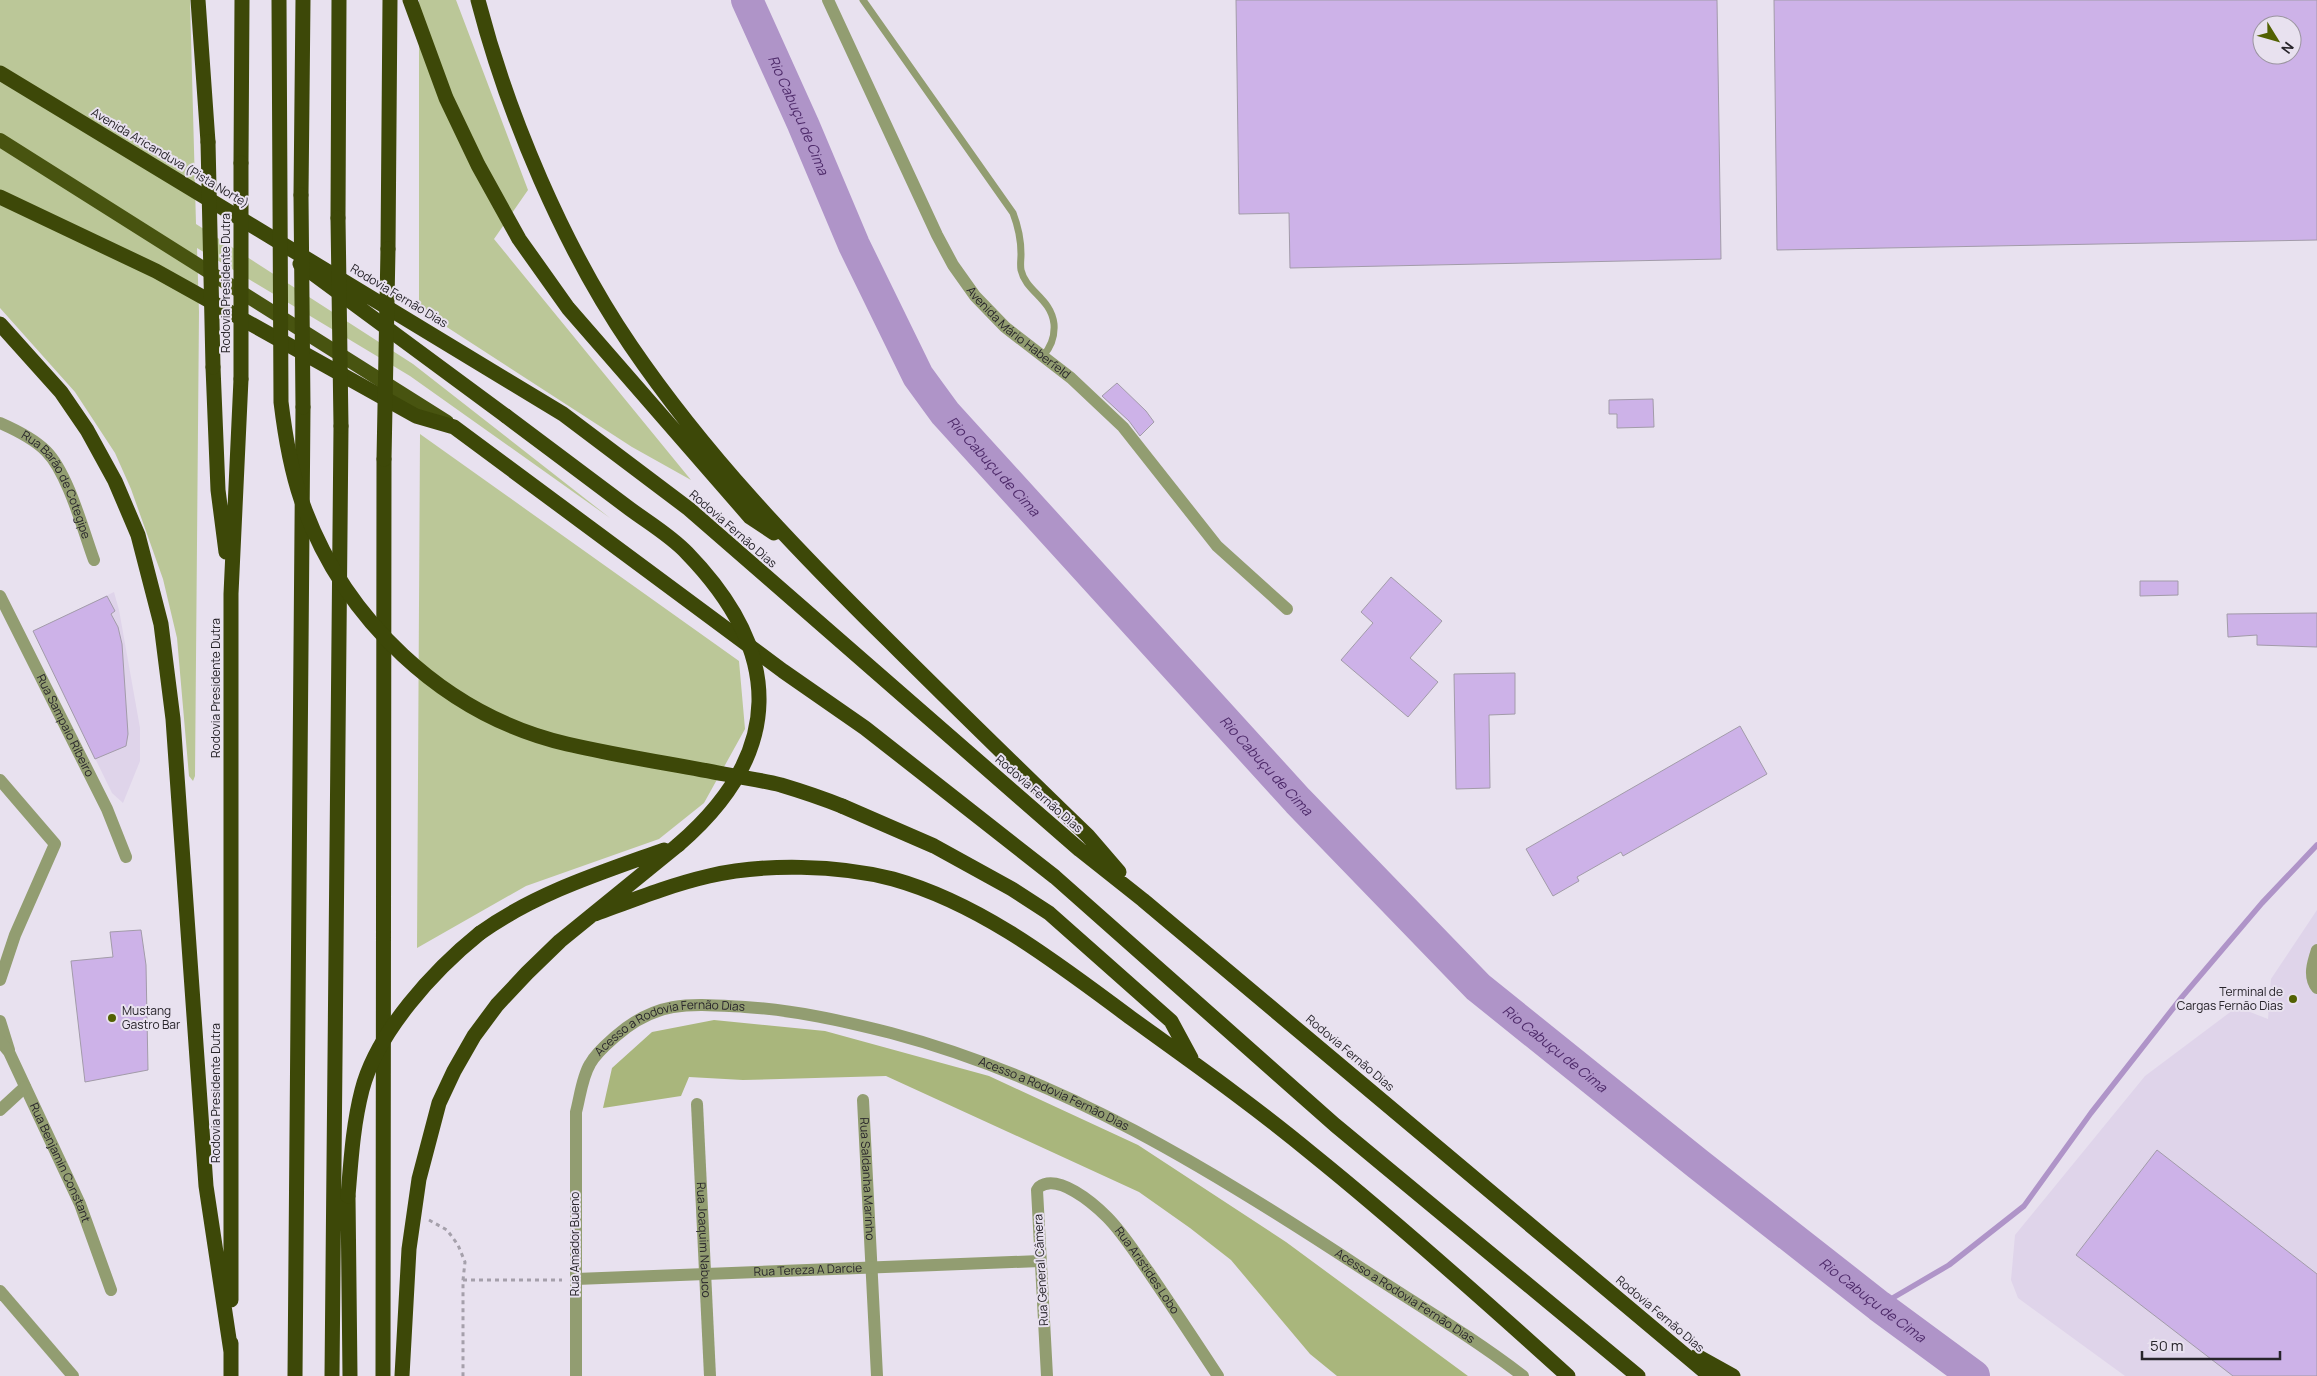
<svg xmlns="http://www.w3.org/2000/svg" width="2317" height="1376" font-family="Manrope,sans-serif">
<rect width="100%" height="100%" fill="#e8e1ef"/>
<!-- built -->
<path fill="#dfd4ea" d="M114,592l5,18 21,118v33l-17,42 -11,-10 -79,-162z
M2317,910v466h-192l-107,-78 -7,-18 4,-45 130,-159 88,-66 17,2 18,7 3,-40z"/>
<!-- green -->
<path fill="#bbc798" d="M0,0h190l6,224 217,140 197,154 -200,-142 -213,-128 2,64 -4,464 -2,5 -4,-5 -12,-138 -14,-59 -32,-90 -16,-36 -40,-61 -75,-84z
M419,0h37l72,190 -34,49 197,241 -59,-33 -213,-138z
M420,434l319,227 6,68 -41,74 -45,36 -133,47 -109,62z"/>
<!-- forest -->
<path fill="#a9b67c" d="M714,1020l111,11 164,45 149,69 148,97 182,134h-131l-27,-22 -79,-94 -41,-32 -51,-36 -253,-116 -143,4 -54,-3 -8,19 -78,12 9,-40 40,-36z"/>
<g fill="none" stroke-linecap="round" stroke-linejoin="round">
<!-- stream -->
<path stroke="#af94c8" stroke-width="5.5" d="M1879,1306l70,-41 75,-59 67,-93 91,-116 80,-94 55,-58"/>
<!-- river -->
<path stroke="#af94c8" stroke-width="32" id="s1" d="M747,0l56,124 51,121 64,131 27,37 353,388 180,186 220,177 181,142 95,70"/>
</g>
<!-- building -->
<path fill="#cdb2e8" stroke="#a29ba9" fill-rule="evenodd" d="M1236,0h481l4,259 -431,9 -1,-55 -50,1z
M1774,0h543v240l-540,10zM2262,25h30v30h-30z
M1117,383l29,28 8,11 -14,14 -11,-15 -27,-25z
M1653,399l1,28 -37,1v-14h-8v-14z
M1391,577l51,44 -32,37 28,24 -30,35 -67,-57 32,-37 -12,-11z
M2140,581h38v14l-38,1z
M107,596l8,15 -4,3 7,13 4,17 6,90 -2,12 -31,13 -62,-128z
M2317,613v34l-60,-2v-10l-29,2 -1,-23z
M1515,673v41l-26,1 1,73 -34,1 -2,-115z
M1740,726l27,48 -144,82 -2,-4 -44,25 2,4 -26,15 -27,-47z
M141,930l5,35 2,105 -63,12 -14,-121 42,-4 -3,-25z
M2157,1150l160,124v102h-84l-157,-121z"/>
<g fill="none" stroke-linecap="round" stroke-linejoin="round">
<!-- path -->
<path stroke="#a5a0ab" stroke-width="3" stroke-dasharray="4 4" stroke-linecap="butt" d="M429,1220l18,10 11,15 7,17 -2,18v96
M463,1280h99"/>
<!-- service -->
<path stroke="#929d71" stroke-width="7" d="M863,0l150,213c5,13 8,27 8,41 0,6 -1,10 0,16 5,22 30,28 33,54 1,13 -3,23 -11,32"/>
<!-- minor -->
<g stroke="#929d71" stroke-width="12">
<path id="s2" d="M828,0l109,235 16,30 22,31 30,31 66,51 52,49 94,119 70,63"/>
<path id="s3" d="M0,423c16,7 34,16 46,28 22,22 37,79 48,109"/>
<path id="s4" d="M0,596l107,213 19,48"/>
<path d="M0,780l55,64 -40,91 -15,45"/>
<path d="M2317,950c-4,12 -9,27 0,38"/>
<path d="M0,1021l9,29"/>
<path id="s5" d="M0,1041l9,11 71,152 31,86"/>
<path id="s6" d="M863,1100l14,276"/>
<path id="s7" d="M697,1104l13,272"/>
<path d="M0,1110l25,-23"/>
<path id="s8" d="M576,1279l464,-18"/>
<path d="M0,1291l73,85"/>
<path id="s9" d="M576,1376v-264c4,-15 6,-35 14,-48 6,-11 17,-20 26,-28 42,-37 77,-32 129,-29 50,3 98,14 146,26 173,46 319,136 467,233 55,36 113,70 165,110"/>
<path id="s10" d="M1047,1376l-10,-186 2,-3c19,-14 54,16 68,30 16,16 28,36 41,54 24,35 47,70 70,105"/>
</g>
<!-- trunk -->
<path stroke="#485410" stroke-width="14" d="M0,140l447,282"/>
<!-- motorway -->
<path stroke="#3d4808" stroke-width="15" d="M198,0l10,142
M410,0l36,98 32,67 41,74 49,69 182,209 24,16
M478,0c30,116 86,248 153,346 75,110 163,201 257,294 66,66 133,131 200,196l31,36
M0,73l563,341 126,95 391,341 63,50 567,476
M241,163l1,-163
M301,195l2,-195
M0,197l156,74 260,145 38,11 329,244 82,57 190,149 280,248 303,251
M338,218l1,-218
M388,249l2,-249
M300,264l206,152
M0,324l61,68 26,38 28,51 23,54 23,89 12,95 33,467 25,166
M213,367l5,123 8,62
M842,806l92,40 78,43 37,24 122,108 20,37
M595,914c38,-14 75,-29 114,-38 55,-13 130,-11 184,3 89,25 165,85 238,139 61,44 122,87 180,135 88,71 173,147 257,223
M480,933c56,-40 120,-60 184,-83
M348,1196l2,180
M231,1300v-706l10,-215
M231,1343v33
M1697,1356l36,20
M295,1376l8,-969
M332,1376l9,-950
M383,1376l1,-917
M402,1376l7,-127 10,-70 20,-76 15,-32 20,-35 23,-31 30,-32 33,-32 118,-96"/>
<!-- motorway-bridge -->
<path stroke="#3d4808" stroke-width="15" d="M279,0l2,402c4,33 9,65 20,97 41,119 142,216 266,245 52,12 105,20 157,30 19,4 38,6 57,11 20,6 41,13 61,21
M208,142l5,225
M301,195l2,212
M338,218l3,208
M241,379v-216
M506,416c41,31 83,62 124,93 19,14 41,27 57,44 97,100 98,200 -9,292
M384,459l4,-210
M348,1196c3,-36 5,-71 14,-106 15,-58 72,-120 118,-157"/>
</g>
<!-- markers -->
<g fill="#526102" stroke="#e8e1ef" stroke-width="2">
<circle cx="2293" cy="999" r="5"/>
<circle cx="112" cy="1018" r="5"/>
</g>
<g text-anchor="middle" stroke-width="4" stroke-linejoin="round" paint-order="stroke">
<!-- street labels -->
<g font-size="12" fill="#27242a" stroke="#e8e1ef">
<text transform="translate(170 158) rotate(31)" y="4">Avenida Aricanduva (Pista Norte)</text>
<text transform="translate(226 283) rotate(-90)" y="4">Rodovia Presidente Dutra</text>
<text transform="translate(399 296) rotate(31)" y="4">Rodovia Fernão Dias</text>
<text dy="4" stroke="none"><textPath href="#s2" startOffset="388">Avenida Mário Haberfeld</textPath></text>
<text dy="4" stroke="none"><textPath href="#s3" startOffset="88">Rua Barão de Cotegipe</textPath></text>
<text transform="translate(733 529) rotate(41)" y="4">Rodovia Fernão Dias</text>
<text transform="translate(216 688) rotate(-90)" y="4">Rodovia Presidente Dutra</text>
<text dy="4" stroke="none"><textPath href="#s4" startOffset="145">Rua Sampaio Ribeiro</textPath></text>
<text transform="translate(1039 794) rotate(41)" y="4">Rodovia Fernão Dias</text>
<text dy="4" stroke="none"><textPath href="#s9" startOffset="408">Acesso a Rodovia Fernão Dias</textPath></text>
<text transform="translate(1350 1053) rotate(40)" y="4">Rodovia Fernão Dias</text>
<text transform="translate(216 1093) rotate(-90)" y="4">Rodovia Presidente Dutra</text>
<text dy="4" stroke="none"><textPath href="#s9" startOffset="812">Acesso a Rodovia Fernão Dias</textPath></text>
<text dy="4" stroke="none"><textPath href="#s5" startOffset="136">Rua Benjamin Constant</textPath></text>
<text dy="4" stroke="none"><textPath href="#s6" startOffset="79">Rua Saldanha Marinho</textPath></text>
<text dy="4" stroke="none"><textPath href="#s7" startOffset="136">Rua Joaquim Nabuco</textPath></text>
<text transform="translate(575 1244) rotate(-90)" y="4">Rua Amador Bueno</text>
<text dy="4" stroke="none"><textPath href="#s8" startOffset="232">Rua Tereza A Darcie</textPath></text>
<text transform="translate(1041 1270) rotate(-93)" y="4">Rua General Câmera</text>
<text dy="4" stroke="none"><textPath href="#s10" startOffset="336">Rua Aristides Lobo</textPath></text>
<text dy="4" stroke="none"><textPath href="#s9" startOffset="1218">Acesso a Rodovia Fernão Dias</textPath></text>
<text transform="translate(1660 1314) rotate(40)" y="4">Rodovia Fernão Dias</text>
</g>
<!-- poi labels -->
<g font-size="12" fill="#27242a" stroke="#e8e1ef" text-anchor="end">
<text x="2283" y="996">Terminal de<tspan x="2283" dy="14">Cargas Fernão Dias</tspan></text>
<text x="122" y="1015" text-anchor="start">Mustang<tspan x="122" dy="14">Gastro Bar</tspan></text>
</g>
<!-- water labels -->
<g font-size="14" font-style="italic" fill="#4e2a6a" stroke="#e8e1ef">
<text dy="5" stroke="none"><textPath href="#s1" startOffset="126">Rio Cabuçu de Cima</textPath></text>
<text dy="5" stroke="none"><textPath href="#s1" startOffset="531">Rio Cabuçu de Cima</textPath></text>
<text dy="5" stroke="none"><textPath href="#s1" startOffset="936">Rio Cabuçu de Cima</textPath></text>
<text dy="5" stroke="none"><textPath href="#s1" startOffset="1341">Rio Cabuçu de Cima</textPath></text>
<text dy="5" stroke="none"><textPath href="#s1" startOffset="1746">Rio Cabuçu de Cima</textPath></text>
</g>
</g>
<!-- north arrow -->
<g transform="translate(2277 40) rotate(127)"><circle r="24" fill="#e8e1ef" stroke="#9b95a0"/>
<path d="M0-4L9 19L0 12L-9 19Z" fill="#526102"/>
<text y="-8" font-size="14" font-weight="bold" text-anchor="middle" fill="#27242a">N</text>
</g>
<!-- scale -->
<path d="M2142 1351v8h138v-8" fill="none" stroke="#27242a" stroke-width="2.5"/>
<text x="2150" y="1351" font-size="15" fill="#27242a" stroke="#e8e1ef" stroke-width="4" paint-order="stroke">50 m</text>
</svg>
